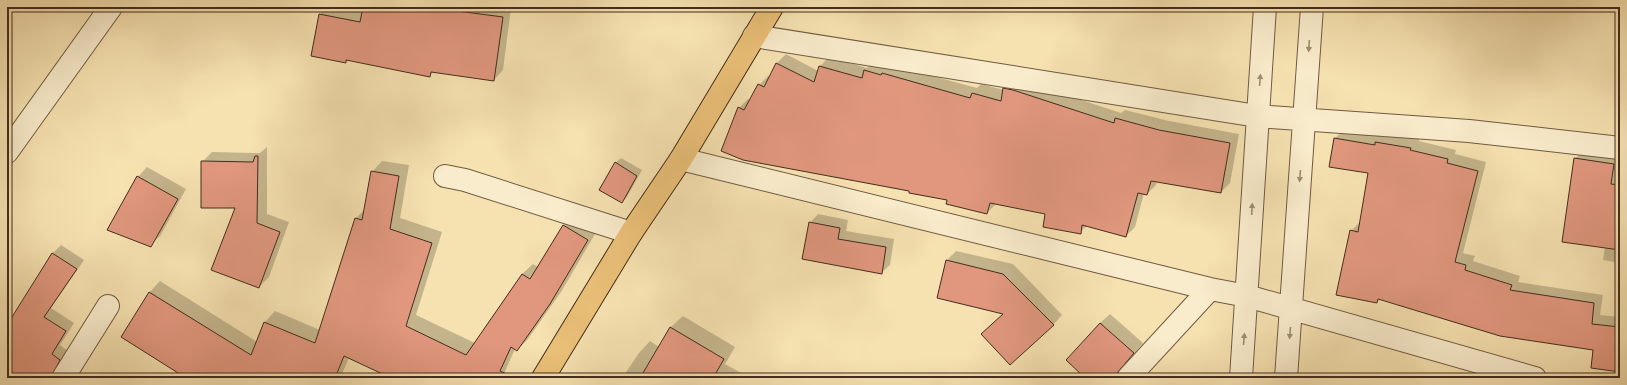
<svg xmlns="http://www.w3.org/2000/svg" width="1627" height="385" font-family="'EB Garamond',serif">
<rect width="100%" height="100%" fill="#f6e1b0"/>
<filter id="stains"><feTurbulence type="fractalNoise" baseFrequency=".005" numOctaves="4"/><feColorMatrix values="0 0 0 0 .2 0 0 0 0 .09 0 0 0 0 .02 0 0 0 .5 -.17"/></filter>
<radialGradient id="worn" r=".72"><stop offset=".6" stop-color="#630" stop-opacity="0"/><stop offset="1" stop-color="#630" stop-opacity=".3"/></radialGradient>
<!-- shadow -->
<path fill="#0003" d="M322,7l189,1 -8,62 -9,10 -60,-9 -4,5 -82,-16 -3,2 -33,-7z
M786,54l32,17 2,-5 9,-9 38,11 7,-6 17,3 86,23 4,-4 23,6 9,-10 10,1 98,32 4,-3 44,11 70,13 -9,49 -9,9 -64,-11 -1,4 -9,9 -3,-1 -9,34 -9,9 -38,-11 -8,7 -34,-19 -50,-9 -9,9 -39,-14 -37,-9 -168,-31 -4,-51 9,-9 3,1 8,-15 9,-9 2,1 7,-14z
M1344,130l75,9v2l37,9 -1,4 31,8 -23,91 12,3 -2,5 47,15 -2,6 85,13 -3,20 20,2v54l-26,-22 -214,-50 -3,3 -26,-71 10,-10 8,-49 -34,-34z
M267,147v67l22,8 -20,55 -10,10 -22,-80 -35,-45 10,-10 48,1z
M1584,149l36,5v109l-17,-3 2,-13 -30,-88z
M621,158l21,12 -15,27 -5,5 -7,-39z
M382,161l27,4 -9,53 42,14 -26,83 59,28 47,-69 11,-10 5,3 26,-42 11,-11 23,15 -37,63 -33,47 -11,11 -2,-1 -13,29h-109l-44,-20 -9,20h-152l-66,-41 28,-45 10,-11 97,61 8,-20 10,-11 45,19 36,-112 9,-9 7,-37z
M147,167l39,22 -26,47 -10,9 -12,-68z
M818,214l30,6 -2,11 48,8 -4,26 -9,8 -71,-50z
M61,245l23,15 -33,48 23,15 -14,22 8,6 -7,27h-54v-51l46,-74z
M956,251l57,13 49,51 -9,10 -48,-12 -59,-52z
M1110,314l33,29 -30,35h-26l13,-55z
M683,316l52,31 -10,17 25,14h-128l17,-25 11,-12 9,6 12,-20z"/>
<!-- building -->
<path fill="#e0977e" stroke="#432d1d" d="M363,7h79v2l61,8 -9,64 -63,-9 -1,5 -84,-17v3l-35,-7 8,-42 41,8z
M776,63l38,19 5,-16 43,12 2,-8 17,5 1,-2 88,25 2,-5 29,8 2,-13 10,2 101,33 1,-5 44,12 71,13 -9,50 -70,-12 -4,14 -9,-2 -12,44 -44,-12 -1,9 -38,-7 2,-13 -55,-11 -3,11 -41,-10 1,-4 -38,-7v-2l-166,-31 -22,-9 17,-44 6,3 14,-26 6,3z
M1334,138l41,7v-3l36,6 -1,2 38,9 -1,4 31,8 -23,91 11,3 -1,5 47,15 -2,5 84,13 -2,21 28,3v45l-29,-4 2,-18 -93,-14 -122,-37 -1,4 -41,-8 14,-65 8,2 10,-59 -39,-6z
M255,156h3l-1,67 23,9 -21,56 -48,-18 24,-62h-34v-47l52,1z
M1574,158l40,6 -3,20 9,1v65l-58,-8z
M615,162l22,14 -15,27 -23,-13z
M371,171l28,5 -9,53 42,14 -26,83 60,29 56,-81 8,5 33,-54 25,15 -38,64 -33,47 -6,-4 -11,24 15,7h-124l-47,-22 -9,22h-149l-65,-41 28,-45 102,63 13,-33 51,21 40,-125 7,2z
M137,176l41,23 -27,48 -44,-17z
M809,222l31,6 -2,11 48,8 -4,27 -80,-15z
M52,253l25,16 -33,48 22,14 -14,23 8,6 -9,18h-44v-53z
M946,260l57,14 51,51 -44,40 -29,-31 22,-20 -66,-16z
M1100,323l34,30 -21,25h-28l-19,-18z
M670,327l54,32 -11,19h-73z"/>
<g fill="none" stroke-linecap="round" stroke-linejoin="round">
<!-- minor casing -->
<g stroke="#705a42" stroke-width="24">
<path id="minor" d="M754,36l503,80 212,15 151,17
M7,152l104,-145
M681,159l529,130 37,7 288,82
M445,176l20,4 166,53
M63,378l45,-72
M1128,378l82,-89
M1241,378l24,-371
M1286,378l26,-371"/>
</g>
<!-- major casing -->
<g stroke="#432d1d" stroke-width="24">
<path id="major" d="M543,378l88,-145 50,-74 91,-152"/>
</g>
<!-- minor -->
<use href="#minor" stroke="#f9eccc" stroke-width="22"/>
<!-- major -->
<use href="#major" stroke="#ebc078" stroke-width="22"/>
</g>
<!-- one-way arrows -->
<defs><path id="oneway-solid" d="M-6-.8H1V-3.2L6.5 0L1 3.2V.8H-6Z"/></defs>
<g fill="#9e8c74">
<use href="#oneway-solid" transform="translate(1309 46) rotate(94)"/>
<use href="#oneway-solid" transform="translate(1260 80) rotate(-86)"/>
<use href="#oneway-solid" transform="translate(1300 176) rotate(94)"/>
<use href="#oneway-solid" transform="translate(1252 209) rotate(-87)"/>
<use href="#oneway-solid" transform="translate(1290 333) rotate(95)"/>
<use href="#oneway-solid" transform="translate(1244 339) rotate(-85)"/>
</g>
<!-- margin -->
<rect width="1627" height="385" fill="none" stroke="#f6e1b0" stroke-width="24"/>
<rect x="8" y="8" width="1611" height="369" fill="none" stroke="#432d1d" stroke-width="2"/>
<rect x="12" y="12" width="1603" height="361" fill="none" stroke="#432d1d"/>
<rect width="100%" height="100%" filter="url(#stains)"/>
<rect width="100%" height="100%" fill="url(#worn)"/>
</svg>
